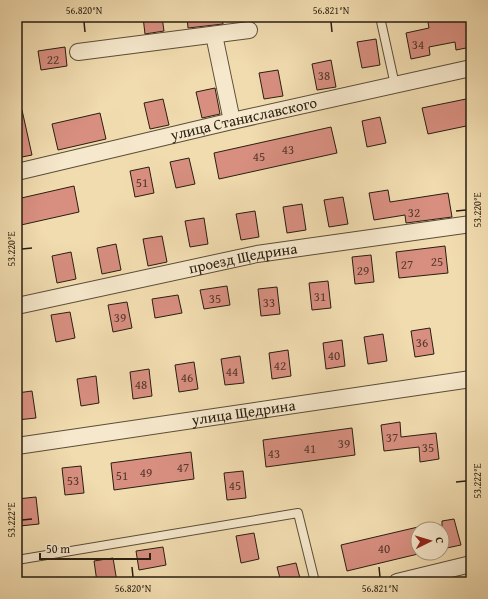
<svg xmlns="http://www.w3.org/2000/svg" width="488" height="599" font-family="'Gentium Book Plus',serif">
<rect width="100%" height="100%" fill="#f1dcb0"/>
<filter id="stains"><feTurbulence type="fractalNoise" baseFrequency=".005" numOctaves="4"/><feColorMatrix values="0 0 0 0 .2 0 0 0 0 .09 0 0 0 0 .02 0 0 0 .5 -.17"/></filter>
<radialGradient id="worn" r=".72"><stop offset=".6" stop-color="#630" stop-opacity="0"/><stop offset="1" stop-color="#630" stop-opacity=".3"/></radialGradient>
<!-- building -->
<path fill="#d88f80" stroke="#291e10" d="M143,17h19l2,14 -19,3z
M187,17h35l1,7 -35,4z
M427,17h27l1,3 16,-3v30l-15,3 -1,-8 -26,5 1,8 -19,4 -5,-26 23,-5z
M376,39l4,26 -18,3 -5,-26z
M65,47l2,19 -26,4 -3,-19z
M331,60l5,27 -19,3 -5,-26z
M278,70l5,26 -19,3 -5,-26z
M215,88l5,26 -18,4 -6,-26z
M471,98v27l-43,9 -6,-26z
M163,99l6,26 -19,4 -6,-26z
M17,110h5l10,45 -15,3z
M100,113l6,26 -48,11 -6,-26z
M380,117l6,26 -19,4 -5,-26z
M331,127l6,26 -118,26 -5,-26z
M189,158l6,26 -19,4 -6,-26z
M149,167l5,26 -19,4 -5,-26z
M74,186l5,26 -58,13 -4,-26z
M388,190l2,12 58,-9 4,24 -46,6 -1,-8 -31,5 -5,-27z
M343,197l5,27 -19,3 -5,-27z
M302,204l4,26 -19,3 -4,-26z
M255,211l4,26 -18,3 -5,-26z
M204,218l4,26 -18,3 -5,-26z
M162,236l5,26 -19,4 -5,-27z
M116,244l5,26 -19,4 -5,-26z
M445,246l3,27 -49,5 -3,-26z
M71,252l5,27 -19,4 -5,-27z
M371,255l3,27 -19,2 -3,-27z
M328,281l3,27 -19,2 -3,-27z
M227,286l3,19 -26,4 -4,-19z
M277,287l3,27 -19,2 -3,-27z
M178,295l4,18 -27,5 -3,-19z
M127,302l5,26 -19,4 -5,-27z
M70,312l5,26 -19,4 -5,-27z
M430,328l4,26 -19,3 -4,-26z
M383,334l4,27 -19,3 -4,-27z
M342,340l3,26 -19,3 -3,-26z
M288,350l3,26 -19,3 -3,-26z
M240,356l4,27 -19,2 -4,-26z
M194,362l4,27 -19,3 -4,-27z
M149,369l3,27 -19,3 -3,-27z
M96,376l3,27 -18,3 -4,-27z
M32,391l4,27 -19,2v-27z
M400,422l1,15 35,-4 3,26 -19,3 -1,-15 -35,4 -3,-26z
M352,428l3,27 -89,12 -3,-27z
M191,452l3,27 -80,11 -3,-27z
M81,466l3,27 -19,2 -3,-27z
M243,471l3,27 -19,2 -3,-27z
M36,497l3,27 -19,2 -3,-27z
M454,519l7,26 -19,4v-28z
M418,527v27l-71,17 -6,-26z
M254,533l5,26 -18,4 -5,-27z
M163,547l3,18 -27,5 -3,-19z
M113,558l4,24h-20l-3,-21z
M296,563l5,19h-20l-4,-15z"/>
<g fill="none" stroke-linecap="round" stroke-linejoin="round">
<!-- service casing -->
<g stroke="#5b4e38" stroke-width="10">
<path id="service" d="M380,17l15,68
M17,560l281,-47 17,69"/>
</g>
<!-- minor casing -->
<g stroke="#5b4e38" stroke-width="18">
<g id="minor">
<path d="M214,35l18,86"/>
<path d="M78,52l171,-22"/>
<path id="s1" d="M17,172l215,-51 239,-53"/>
<path id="s2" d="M17,306l240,-52 214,-30"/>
<path id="s3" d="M17,446l454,-67"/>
<path d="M397,582l74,-18"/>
</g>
</g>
<!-- service -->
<use href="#service" stroke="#f6e8cc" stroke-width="8"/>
<!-- minor -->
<use href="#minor" stroke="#f6e8cc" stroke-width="16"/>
</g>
<!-- ticks -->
<path fill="none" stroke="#291e10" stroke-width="1.5" d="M84,22l1,10M331,22l1,10M456,211l10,-1M22,249l10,-1M456,482l10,-1M22,520l10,-1M132,567l1,10M379,567l1,10"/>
<g text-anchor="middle" stroke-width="3.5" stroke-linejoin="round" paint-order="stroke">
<!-- number labels -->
<g font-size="13" fill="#553a2c">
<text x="418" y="49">34</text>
<text x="53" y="64">22</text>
<text x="324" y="80">38</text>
<text x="288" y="154">43</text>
<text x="259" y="161">45</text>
<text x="142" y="187">51</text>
<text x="414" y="217">32</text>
<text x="437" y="266">25</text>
<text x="407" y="269">27</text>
<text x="363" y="275">29</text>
<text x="320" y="301">31</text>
<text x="215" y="303">35</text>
<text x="269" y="307">33</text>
<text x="120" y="322">39</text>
<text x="422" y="347">36</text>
<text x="334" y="360">40</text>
<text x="280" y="370">42</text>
<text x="232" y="376">44</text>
<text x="187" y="382">46</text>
<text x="141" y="389">48</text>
<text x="392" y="442">37</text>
<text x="344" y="448">39</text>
<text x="428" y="452">35</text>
<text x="310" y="453">41</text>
<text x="274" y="458">43</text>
<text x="183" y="472">47</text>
<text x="146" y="477">49</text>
<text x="122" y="480">51</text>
<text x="73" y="485">53</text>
<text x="235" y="490">45</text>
<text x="384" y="553">40</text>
</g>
<!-- street labels -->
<g font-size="15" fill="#291e10" stroke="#f6e8cc">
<text dy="5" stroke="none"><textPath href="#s1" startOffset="233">улица Станиславского</textPath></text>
<text dy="5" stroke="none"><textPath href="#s2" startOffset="231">проезд Щедрина</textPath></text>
<text dy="5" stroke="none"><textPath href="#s3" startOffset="229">улица Щедрина</textPath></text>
</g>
</g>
<!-- margin -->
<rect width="488" height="599" fill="none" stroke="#f1dcb0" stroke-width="44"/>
<!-- north arrow -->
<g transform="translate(430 541) rotate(85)"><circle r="19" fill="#f6e8cc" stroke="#a49781"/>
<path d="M0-3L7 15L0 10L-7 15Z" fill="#8f2418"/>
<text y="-6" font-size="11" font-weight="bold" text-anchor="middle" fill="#291e10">С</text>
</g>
<!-- scale -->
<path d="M40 553v6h110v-6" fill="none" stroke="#291e10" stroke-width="2"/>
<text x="46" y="553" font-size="12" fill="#291e10" stroke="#f6e8cc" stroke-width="3" paint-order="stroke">50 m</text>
<rect x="22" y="22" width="444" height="555" fill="none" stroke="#291e10" stroke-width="1.5"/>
<g font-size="10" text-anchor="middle" fill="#291e10">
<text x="84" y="14">56.820°N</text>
<text x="331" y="14">56.821°N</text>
<text transform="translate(477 210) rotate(-90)" y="4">53.220°E</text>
<text transform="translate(11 249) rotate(-90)" y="4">53.220°E</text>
<text transform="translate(477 481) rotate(-90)" y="4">53.222°E</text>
<text transform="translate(11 520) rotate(-90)" y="4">53.222°E</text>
<text x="133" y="592">56.820°N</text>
<text x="380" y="592">56.821°N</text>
</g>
<rect width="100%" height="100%" filter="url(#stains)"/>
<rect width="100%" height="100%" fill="url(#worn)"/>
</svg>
